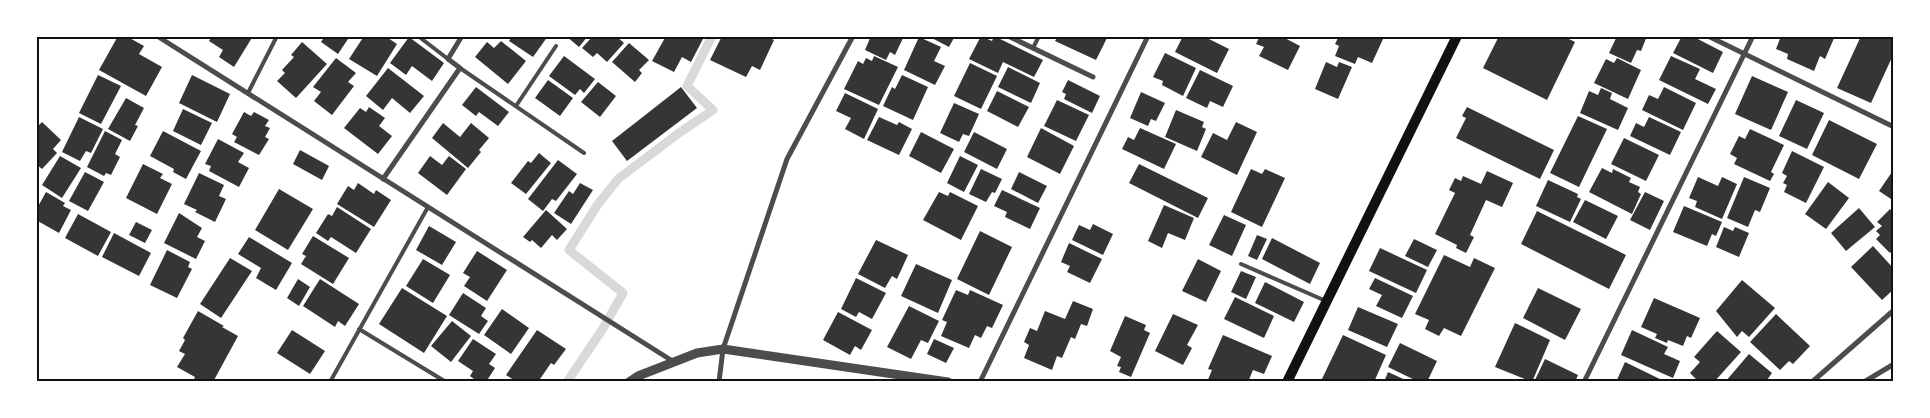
<svg xmlns="http://www.w3.org/2000/svg" width="1930" height="418" font-family="'Source Sans 3',sans-serif">
<rect width="100%" height="100%" fill="#fff"/>
<g fill="none" stroke-linecap="round" stroke-linejoin="round">
<!-- stream -->
<path stroke="#d9d9d9" stroke-width="9" d="M567,382l35,-52 21,-37 -54,-43 29,-46 20,-25 61,-46 34,-23 -26,-24 25,-50"/>
</g>
<!-- building -->
<path fill="#353535" d="M118,36h8l18,10 -5,8 23,13 -16,29 -47,-26z
M212,36h41l-19,31 -15,-10 4,-7 -14,-9z
M325,36h25l-12,18 -17,-12z
M364,36h24v2l9,6 -20,32 -28,-17z
M512,36h36l-15,21 -24,-16z
M566,36h22l-9,11z
M593,36h23l8,7 -17,19 -10,-9 -4,4 -11,-9z
M666,36h32l5,3 -12,23 -9,-5 -8,15 -22,-11z
M722,36h44l8,4 -14,30 -8,-4 -6,11 -36,-17z
M871,36h33l-9,19 -5,-3 -4,8 -21,-10z
M928,36h27l-6,11z
M981,36l11,5 2,-5 49,24 -9,17 -31,-15 -5,11 -29,-14z
M1058,36h50l-12,24 -41,-19z
M1183,36h20l26,13 -12,24 -42,-21z
M1260,36h21l19,10 -12,24 -29,-14 5,-9 -8,-3z
M1339,36h37l7,3 -11,24 -14,-6 -3,7 -20,-8 4,-10 -4,-2z
M1499,36h64l12,6 -28,58 -64,-32z
M1617,36h30l-6,15 -4,-1 -6,13 -22,-10z
M1682,36h10l31,16 -10,21 -40,-20z
M1781,36h54l-10,23 -5,-3 -6,15 -27,-12 1,-5 -12,-5z
M1861,36h33v17l-23,50 -34,-15z
M409,37l35,26 -12,18 -20,-15 -6,9 -16,-12z
M919,37l22,10 -7,14 11,5 -10,19 -31,-15z
M501,41l25,20 -18,23 -33,-27 12,-15 7,6z
M302,42l25,22 -31,34 -19,-17 8,-8 -3,-3 12,-13 -3,-2z
M629,43l20,17 -10,10 3,3 -7,9 -23,-20z
M1165,53l31,15 -13,28 -21,-11 1,-4 -10,-4z
M564,56l31,23 -11,14 -4,-4 -5,6 -26,-19z
M874,56l24,11 -19,38 -35,-16 14,-28 5,3 3,-6 6,3z
M1671,56l29,13 -5,10 21,10 -8,15 -49,-24z
M336,58l20,15 -8,9 6,4 -22,29 -18,-14 7,-9 -8,-5z
M1617,58l24,12 -13,29 -34,-16 12,-24 8,4z
M1326,62l11,5 2,-5 13,5 -14,32 -23,-10z
M970,63l27,13 -16,33 -27,-13z
M1008,67l32,16 -9,20 -33,-16z
M388,68l36,28 -14,17 -18,-15 -9,12 -17,-14z
M1200,70l33,16 -10,21 -13,-6 -3,7 -21,-10z
M98,75l23,11 -20,38 -22,-11z
M192,75l38,19 -13,28 -38,-19z
M902,75l26,12 -15,33 -30,-14 9,-19 3,2z
M1752,76l36,16 -17,38 -36,-16z
M548,80l25,18 -13,18 -25,-18z
M1068,80l32,16 -8,17 -28,-14 2,-5 -4,-2z
M598,82l18,14 -16,21 -19,-15z
M476,87l33,25 -11,14 -19,-14 -3,4 -14,-11z
M681,87l16,21 -70,53 -15,-20z
M1664,87l32,16 -13,27 -41,-20 7,-15 9,4z
M1601,88l11,5 -2,6 18,9 -10,22 -38,-17 9,-22 9,4z
M997,91l32,16 -11,20 -31,-16z
M1141,92l24,11 -9,18 -5,-2 -3,7 -18,-8z
M845,93l33,16 -14,30 -19,-10 6,-11 -15,-7z
M126,98l18,10 -9,17 3,1 -8,15 -22,-12z
M1057,100l32,15 -13,26 -32,-15z
M1796,100l28,13 -17,36 -28,-13z
M954,103l25,11 -10,22 -6,-2 -4,8 -19,-9z
M369,107l16,11 -6,8 13,10 -14,18 -34,-26 16,-20 6,4z
M1467,107l87,43 -14,29 -84,-41 10,-20 -4,-2z
M183,109l29,14 -11,22 -28,-14z
M1176,110l28,12 -2,5 4,2 -9,22 -32,-14z
M244,112l7,4 3,-4 15,8 -4,6 5,2 -5,9 4,2 -10,16 -25,-13 3,-5 -5,-3z
M1578,116l29,13 -28,58 -29,-14z
M79,117l24,12 -12,24 -5,-2 -6,10 -18,-9z
M879,117l18,8 2,-3 13,7 -13,26 -32,-15z
M1649,117l32,15 -11,23 -40,-19 6,-13 8,4z
M1829,120l48,24 -18,35 -47,-24z
M42,122l19,18 -8,9 4,4 -15,16 -6,-5v-36z
M1236,122l21,10 -20,43 -36,-18 12,-24 14,7z
M443,123l17,14 11,-14 18,15 -10,12 2,2 -13,16 -36,-30z
M1041,128l33,18 -14,28 -33,-17z
M1140,128l36,16 -12,25 -42,-20 6,-12 6,3z
M1750,129l34,16 -13,27 3,2 -4,7 -36,-17 3,-6 -7,-4 9,-18 6,3z
M105,131l17,9 -7,14 5,3 -9,18 -5,-2 -2,3 -17,-9z
M163,131l38,20 -15,28 -13,-7 1,-3 -24,-13z
M921,132l33,17 -13,24 -32,-17z
M974,132l33,17 -10,20 -33,-17z
M1624,138l35,17 -13,26 -35,-17z
M218,139l26,14 -6,9 11,6 -10,19 -30,-16 2,-5 -6,-2z
M300,150l29,16 -7,14 -29,-16z
M1792,151l32,16 -18,36 -22,-11 3,-7 -4,-2 4,-7 -5,-3z
M539,153l12,10 -25,31 -15,-11 17,-22 3,2z
M60,156l21,12 -19,30 -20,-13z
M430,156l12,9 7,-9 17,13 -19,26 -29,-22z
M960,156l18,9 -14,27 -17,-9z
M558,160l19,14 -21,27 -4,-2 -9,12 -15,-12z
M143,164l20,10 -3,4 12,6 -15,30 -31,-16z
M1139,164l69,34 -10,20 -69,-35z
M1602,168l10,5 1,-4 18,9 -2,4 11,5 -2,5 3,2 -9,20 -43,-22z
M981,169l21,10 -7,14 -3,-1 -6,10 -17,-8z
M1251,169l11,5 3,-5 20,9 -23,49 -31,-15z
M1894,169v32l-15,-10z
M1487,171l26,12 -11,24 -16,-7 -16,35 4,2 -8,16 -10,-5 1,-3 -22,-11 20,-41 -6,-3 6,-12 6,3 2,-5 18,8z
M85,172l19,10 -16,29 -19,-10z
M1019,172l28,14 -9,17 -27,-14z
M199,173l25,12 -5,11 7,3 -11,23 -20,-10 2,-2 -13,-6z
M1698,177l20,9 4,-9 15,7 -15,35 -27,-12 2,-6 -8,-3z
M1744,177l26,11 -10,24 -5,-2 -7,17 -21,-9z
M1548,180l30,14 -1,3 4,2 -11,23 -34,-16z
M1828,182l21,16 -23,31 -21,-15z
M358,183l16,11 2,-4 15,10 -17,27 -37,-23 11,-18 6,4z
M580,183l13,7 -22,34 -17,-11 15,-22 4,3z
M279,189l34,20 -25,41 -33,-20z
M1002,190l38,18 -10,21 -25,-12 2,-5 -13,-6z
M46,192l19,11 -2,3 8,4 -12,23 -23,-13v-10z
M939,192l9,4 2,-4 28,14 -17,34 -38,-20z
M1645,192l19,9 -14,29 -20,-10z
M1585,200l33,16 -12,23 -33,-17z
M1164,205l30,13 -9,22 -17,-7 -6,15 -14,-7z
M1684,206l38,16 -6,14 -4,-2 -5,12 -34,-14z
M337,207l34,22 -15,24 -25,-16 -3,4 -12,-8 12,-19 4,2z
M1859,208l16,19 -29,24 -15,-18z
M1890,209l4,4v36l-4,4 -14,-14 4,-4 -4,-4 6,-5 -5,-4z
M546,210l21,19 -10,11 -5,-5 -11,13 -9,-8 -2,2 -7,-5z
M1537,211l89,44 -17,34 -88,-45z
M179,213l23,15 -5,9 8,4 -9,18 -32,-16z
M78,214l33,18 -13,24 -33,-18z
M1224,215l22,10 -14,31 -23,-11z
M136,222l16,8 -7,13 -16,-8z
M1093,224l20,10 -10,21 -31,-15 7,-15 11,5z
M429,226l27,16 -14,23 -26,-15z
M1724,227l9,4 2,-4 14,6 -10,24 -23,-10z
M980,231l32,16 -23,48 -32,-16z
M114,233l37,20 -12,23 -37,-19z
M1257,235l10,4 -10,21 -9,-4z
M313,236l36,22 -16,26 -32,-20 5,-8 -4,-2z
M249,237l43,26 -16,27 -20,-12 5,-10 -23,-14z
M1272,238l48,25 -10,21 -48,-25z
M1414,239l23,11 -9,17 -23,-11z
M876,240l32,15 -11,24 -5,-3 -7,12 -27,-14z
M1069,243l33,16 -12,24 -23,-11 3,-6 -9,-4z
M1873,246l21,23v20l-12,11 -31,-33z
M1380,248l47,22 -11,23 -47,-22z
M167,250l23,12 -2,5 4,2 -15,29 -27,-13z
M477,251l30,19 -20,31 -23,-15 6,-9 -7,-4z
M1444,255l26,12 4,-9 21,10 -34,68 -17,-8 -5,8 -14,-7 4,-9 -14,-6z
M230,258l22,13 -31,47 -21,-14z
M423,259l27,16 -17,28 -27,-17z
M1198,259l23,12 -15,31 -24,-11z
M916,264l36,16 -14,33 -37,-17z
M1241,271l15,6 -10,22 -15,-7z
M856,278l30,15 -14,26 -13,-7 -3,5 -15,-8z
M1375,278l38,18 -11,22 -26,-12 6,-11 -13,-6z
M298,279l12,8 -11,19 -12,-8z
M320,279l39,25 -14,22 -7,-5 -3,6 -32,-21z
M1742,280l33,28 -26,29 -7,-6 -5,6 -21,-26z
M1265,282l39,20 -10,20 -39,-19z
M402,288l45,28 -23,37 -45,-29z
M1538,288l43,21 -16,31 -42,-22z
M956,290l12,5 2,-5 33,15 -11,23 -5,-2 -6,12 -6,-3 -6,13 -28,-12 6,-14 -5,-2z
M463,293l23,15 -5,8 7,5 -9,13 -30,-19z
M1235,297l39,19 -10,22 -40,-19z
M1654,298l46,20 -9,20 -4,-2 -4,10 -15,-6 -1,3 -12,-5 2,-4 -16,-7z
M1073,301l20,8 -6,17 -6,-2 -6,15 -4,-2 -9,21 -5,-2 -5,14 -28,-12 5,-13 -5,-3 6,-14 7,3 8,-20 20,8z
M909,306l30,15 -11,22 -7,-3 -10,19 -24,-12z
M1358,307l40,17 -11,23 -39,-17z
M502,309l27,19 -18,26 -27,-19z
M198,311l26,15 -2,1 16,9 -25,46h-20l2,-5 -18,-10 8,-13 -6,-3 6,-11 -2,-2z
M838,312l34,18 -11,20 -6,-4 -5,9 -27,-15z
M1173,314l25,11 -11,20 5,3 -9,17 -28,-14z
M1776,314l34,32 -17,18 -4,-3 -9,9 -30,-28z
M1125,316l21,9 -2,5 6,3 -19,44 -12,-5 2,-5 -4,-1 4,-9 -11,-6z
M452,321l19,15 -20,26 -20,-16z
M1515,323l35,17 -18,42 -37,-15z
M292,330l33,21 -15,23 -33,-21z
M537,330l29,19 -12,16 -3,-2 -13,19h-21l-11,-7z
M1632,330l36,17 -4,7 16,7 -7,17 -52,-23z
M1717,331l24,21 -27,30h-15l-9,-9 10,-11 -6,-5z
M1223,335l49,21 -8,18 -11,-4 -5,12h-41l5,-12 -4,-1z
M1343,335l43,20 -12,27 -53,-1z
M473,339l23,15 -7,10 6,4 -9,14h-8l-8,-6 3,-5 -15,-10z
M934,339l20,9 -8,15 -19,-9z
M1400,343l37,18 -10,21h-8l-31,-15z
M1749,354l23,19 -5,7 2,2h-44z
M1545,359l33,16 -3,7h-41z
M1625,362l41,20h-50z
M1388,372l22,10h-26z"/>
<g fill="none" stroke-linecap="round" stroke-linejoin="round">
<!-- service -->
<path stroke="#4c4c4c" stroke-width="4" d="M418,36l30,23
M1033,48l6,-12
M460,68l124,85
M248,93l29,-57
M516,106l40,-60
M1241,264l85,37
M359,329l87,53
M330,382l98,-175"/>
<!-- minor -->
<path stroke="#4c4c4c" stroke-width="5" d="M157,36l517,326
M1008,36l85,41
M1708,36l186,91
M383,179l77,-111 -12,-9 14,-23
M719,382l4,-33 64,-190 66,-123
M980,382l168,-346
M1584,382l169,-346
M1812,382l82,-72
M1864,382l30,-18"/>
<!-- tertiary -->
<path stroke="#4c4c4c" stroke-width="9" d="M629,382l9,-6 59,-23 26,-4 225,33"/>
<!-- secondary -->
<path stroke="#111" stroke-width="10" d="M1287,382l170,-346"/>
</g>
<!-- border -->
<rect width="1930" height="418" fill="none" stroke="#ffffff" stroke-width="75"/>
<rect x="38" y="38" width="1854" height="342" fill="none" stroke="#111" stroke-width="2"/>
</svg>
